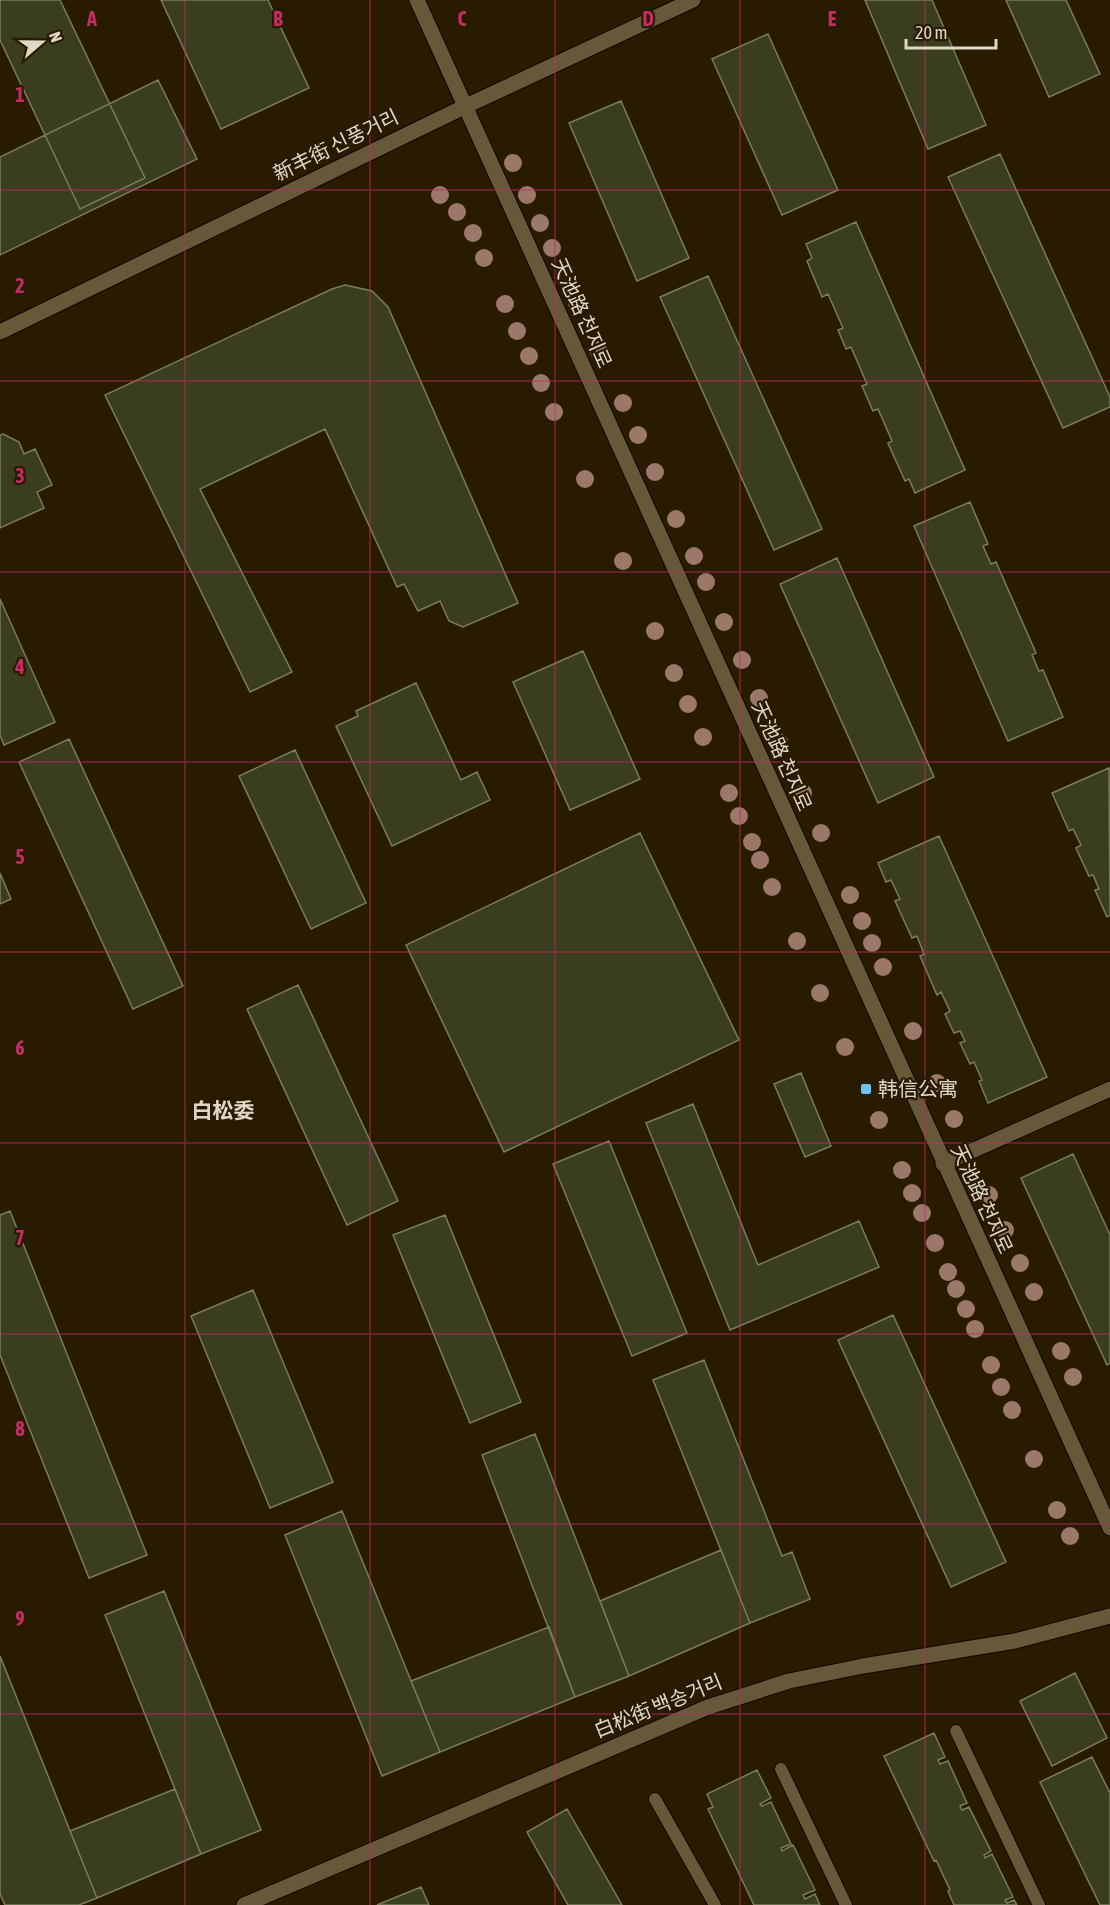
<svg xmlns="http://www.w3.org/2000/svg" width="1110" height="1905" font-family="'Asap Condensed','Noto Sans SC','Noto Sans KR',sans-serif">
<rect width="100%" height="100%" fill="#291b00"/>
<!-- building -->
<path fill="#3a3d1e" stroke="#797d5d" stroke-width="1.5" d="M0,0h60l85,178 -65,31 -80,-169z
M161,0h107l41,88 -88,41z
M865,0h67l54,125 -58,24z
M1006,0h60l34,74 -51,23z
M768,34l70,156 -56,25 -70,-156z
M158,80l39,79 -197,96v-98z
M621,101l68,157 -52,23 -68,-158z
M1000,154l110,243v10l-47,21 -115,-251z
M856,222l109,248 -50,23 -6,-14 -4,2 -17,-38 4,-2 -14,-32 -5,2 -11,-25 5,-2 -16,-37 -5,2 -8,-19 5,-2 -15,-34 -6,3 -15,-36 5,-3 -6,-14z
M708,276l114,253 -48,21 -114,-253z
M345,285l27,6 16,16 130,296 -55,24 -14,-6 -9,-20 -22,10 -14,-27 -7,3 -72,-158 -125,60 92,183 -42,20 -145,-297 227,-106z
M3,434l16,8 5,12 11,-5 17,36 -15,7 7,16 -44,20v-93z
M970,502l18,42 -5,2 8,18 5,-2 40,91 -4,2 7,16 4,-1 20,47 -55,24 -94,-215z
M837,558l97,219 -56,26 -98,-219z
M0,599l55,123 -51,23 -4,-10z
M583,651l57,128 -70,31 -57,-128z
M416,683l45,97 16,-8 13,28 -98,46 -56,-120 22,-10 -2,-5z
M69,739l114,247 -50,23 -114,-247z
M295,750l71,153 -55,26 -72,-153z
M1109,768l1,147 -3,2 -12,-27 4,-1 -6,-14 -4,1 -13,-28 5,-3 -8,-16 -4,2 -17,-38z
M640,833l99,207 -235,112 -98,-207z
M939,836l108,241 -59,26 -9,-22 3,-1 -8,-18 -4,2 -10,-21 5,-2 -5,-10 -6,2 -9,-19 5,-3 -9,-19 -4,3 -17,-39 4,-2 -7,-18 -5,2 -17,-37 5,-2 -9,-19 -5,2 -8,-19z
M0,873l11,26 -11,5z
M298,985l100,216 -51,24 -100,-216z
M801,1073l30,73 -26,11 -31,-73z
M693,1104l65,161 101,-44 20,46 -149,63 -84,-207z
M609,1141l78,192 -55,23 -79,-192z
M1073,1154l37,81v128l-3,2 -86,-187z
M10,1211l137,344 -58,23 -89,-223v-140z
M445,1215l76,187 -51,21 -77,-188z
M253,1290l80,192 -63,26 -79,-192z
M893,1315l113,247 -55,25 -113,-247z
M704,1360l78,196 10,-4 18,47 -60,24 -97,-243z
M535,1434l94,242 -54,21 -93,-242z
M342,1511l98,241 -58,24 -97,-241z
M721,1550l29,73 -121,53 -29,-75z
M164,1591l97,239 -60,24 -96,-239z
M549,1627l26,70 -135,55 -29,-71z
M0,1656l97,242 -18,7h-74l-5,-11z
M1075,1673l32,65 -55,28 -32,-65z
M934,1733l11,24 -7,3 2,4 8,-3 19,42 -7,3 2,4 7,-3 22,44 -7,4 1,3 7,-4 21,43 -8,3 2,3 7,-3 3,5h-63l-6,-14 2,-1 -14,-30 -2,1 -50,-105z
M1092,1757l18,36v112h-10l-60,-123z
M757,1770l14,28 -11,6 2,2 9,-4 20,42 -10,4 1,3 11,-6 22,45 -12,5 2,4 10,-5 5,11h-66l-46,-96 5,-2 -6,-13z
M175,1789l26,65 -104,44 -27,-67z
M567,1809l55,96h-54l-41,-73z
M421,1887l8,18h-52z"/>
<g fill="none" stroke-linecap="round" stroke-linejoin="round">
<!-- lane casing -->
<g stroke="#110600" stroke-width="14">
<path id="lane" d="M956,1731l83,174
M781,1769l65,136
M655,1799l60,106"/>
</g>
<!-- street casing -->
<g stroke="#110600" stroke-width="17">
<path id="street" d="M0,332l466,-226 227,-106
M943,1164l167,-75
M244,1905l464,-198 81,-26 74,-15 152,-25 95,-25"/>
</g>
<!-- secondary casing -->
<g stroke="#110600" stroke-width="17">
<path id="secondary" d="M417,0l693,1528"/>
</g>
<!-- lane -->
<use href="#lane" stroke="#67583a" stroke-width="12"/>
<!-- street -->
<use href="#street" stroke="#67583a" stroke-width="15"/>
<!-- secondary -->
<use href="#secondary" stroke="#67583a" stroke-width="15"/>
</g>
<!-- trees -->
<g fill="#9c786a">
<circle cx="513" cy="163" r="9"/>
<circle cx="440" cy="195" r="9"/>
<circle cx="527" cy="195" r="9"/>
<circle cx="457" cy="212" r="9"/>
<circle cx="540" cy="223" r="9"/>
<circle cx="473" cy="233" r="9"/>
<circle cx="552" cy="248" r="9"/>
<circle cx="484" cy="258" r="9"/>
<circle cx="577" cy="303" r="9"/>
<circle cx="505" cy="304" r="9"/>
<circle cx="517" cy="331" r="9"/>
<circle cx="598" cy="350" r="9"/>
<circle cx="529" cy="356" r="9"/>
<circle cx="541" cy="383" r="9"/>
<circle cx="623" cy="403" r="9"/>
<circle cx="554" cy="412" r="9"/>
<circle cx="638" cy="435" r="9"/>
<circle cx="655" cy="472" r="9"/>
<circle cx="585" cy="479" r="9"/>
<circle cx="676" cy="519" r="9"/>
<circle cx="694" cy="556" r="9"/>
<circle cx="623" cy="561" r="9"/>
<circle cx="706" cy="582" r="9"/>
<circle cx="724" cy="622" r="9"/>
<circle cx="655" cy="631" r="9"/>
<circle cx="742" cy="660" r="9"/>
<circle cx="674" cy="673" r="9"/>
<circle cx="759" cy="698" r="9"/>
<circle cx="688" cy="704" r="9"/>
<circle cx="703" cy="737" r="9"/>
<circle cx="779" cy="742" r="9"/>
<circle cx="729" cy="793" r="9"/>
<circle cx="803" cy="793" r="9"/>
<circle cx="739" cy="816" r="9"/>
<circle cx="821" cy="833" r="9"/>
<circle cx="752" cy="842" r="9"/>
<circle cx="760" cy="860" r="9"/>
<circle cx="772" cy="887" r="9"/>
<circle cx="850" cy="895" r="9"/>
<circle cx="862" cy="921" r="9"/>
<circle cx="797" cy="941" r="9"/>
<circle cx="872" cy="943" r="9"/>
<circle cx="883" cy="967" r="9"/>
<circle cx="820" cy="993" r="9"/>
<circle cx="913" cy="1031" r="9"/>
<circle cx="845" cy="1047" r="9"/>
<circle cx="937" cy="1083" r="9"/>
<circle cx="954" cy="1119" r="9"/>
<circle cx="879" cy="1120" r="9"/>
<circle cx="902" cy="1170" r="9"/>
<circle cx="912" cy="1193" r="9"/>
<circle cx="989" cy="1195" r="9"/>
<circle cx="922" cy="1213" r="9"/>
<circle cx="1005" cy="1230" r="9"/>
<circle cx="935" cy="1243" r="9"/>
<circle cx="1020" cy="1263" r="9"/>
<circle cx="948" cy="1272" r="9"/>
<circle cx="956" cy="1289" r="9"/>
<circle cx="1034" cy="1292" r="9"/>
<circle cx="966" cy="1309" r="9"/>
<circle cx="975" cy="1329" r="9"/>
<circle cx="1061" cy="1351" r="9"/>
<circle cx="991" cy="1365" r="9"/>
<circle cx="1073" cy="1377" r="9"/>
<circle cx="1001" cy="1387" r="9"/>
<circle cx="1012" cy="1410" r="9"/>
<circle cx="1034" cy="1459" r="9"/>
<circle cx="1057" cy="1510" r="9"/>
<circle cx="1070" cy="1536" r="9"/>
</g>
<!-- grid -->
<path fill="none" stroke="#c52b66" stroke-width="1.5" stroke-opacity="0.55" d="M185,0v1905M370,0v1905M555,0v1905M740,0v1905M925,0v1905M0,190h1110M0,381h1110M0,572h1110M0,762h1110M0,952h1110M0,1143h1110M0,1334h1110M0,1524h1110M0,1714h1110"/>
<!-- markers -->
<rect fill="#6cc3f2" stroke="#291b00" stroke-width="2" x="860" y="1083" width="12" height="12" rx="3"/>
<g text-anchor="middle" stroke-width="4.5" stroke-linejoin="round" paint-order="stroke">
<!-- street labels -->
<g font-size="20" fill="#e0d8c7" stroke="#291b00">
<text transform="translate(336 145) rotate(-26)" y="7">新丰街 신풍거리</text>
<text transform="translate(582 313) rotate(66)" y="7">天池路 천지로</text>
<text transform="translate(782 756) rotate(66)" y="7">天池路 천지로</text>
<text transform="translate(982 1199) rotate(65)" y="7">天池路 천지로</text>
<text transform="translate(658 1706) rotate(-22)" y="7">白松街 백송거리</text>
</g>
<!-- poi labels -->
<g font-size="20" fill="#e0d8c7" stroke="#291b00" text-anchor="start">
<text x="878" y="1096">韩信公寓</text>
</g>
<!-- neighbourhood labels -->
<g font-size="21" font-weight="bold" fill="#e0d8c7" stroke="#291b00">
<text x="223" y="1118">白松委</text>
</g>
</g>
<g font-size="20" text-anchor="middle" font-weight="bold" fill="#c52b66" stroke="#291b00" stroke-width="4.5" stroke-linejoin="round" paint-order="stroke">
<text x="92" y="26">A</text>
<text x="278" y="26">B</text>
<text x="462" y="26">C</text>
<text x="648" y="26">D</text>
<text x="832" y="26">E</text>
<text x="20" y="102">1</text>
<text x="20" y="293">2</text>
<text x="20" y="483">3</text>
<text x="20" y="674">4</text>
<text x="20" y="864">5</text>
<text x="20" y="1055">6</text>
<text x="20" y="1245">7</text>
<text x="20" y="1436">8</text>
<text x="20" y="1626">9</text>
</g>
<!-- north arrow -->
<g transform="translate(42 42) rotate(70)" stroke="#291b00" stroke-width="4.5" paint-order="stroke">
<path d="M0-4.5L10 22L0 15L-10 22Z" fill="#e0d8c7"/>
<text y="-9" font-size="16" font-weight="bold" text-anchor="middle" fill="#e0d8c7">N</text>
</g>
<!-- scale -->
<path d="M906 39v9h90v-9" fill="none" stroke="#e0d8c7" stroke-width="3"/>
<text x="915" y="39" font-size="18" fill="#e0d8c7" stroke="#291b00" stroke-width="4.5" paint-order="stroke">20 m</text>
</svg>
